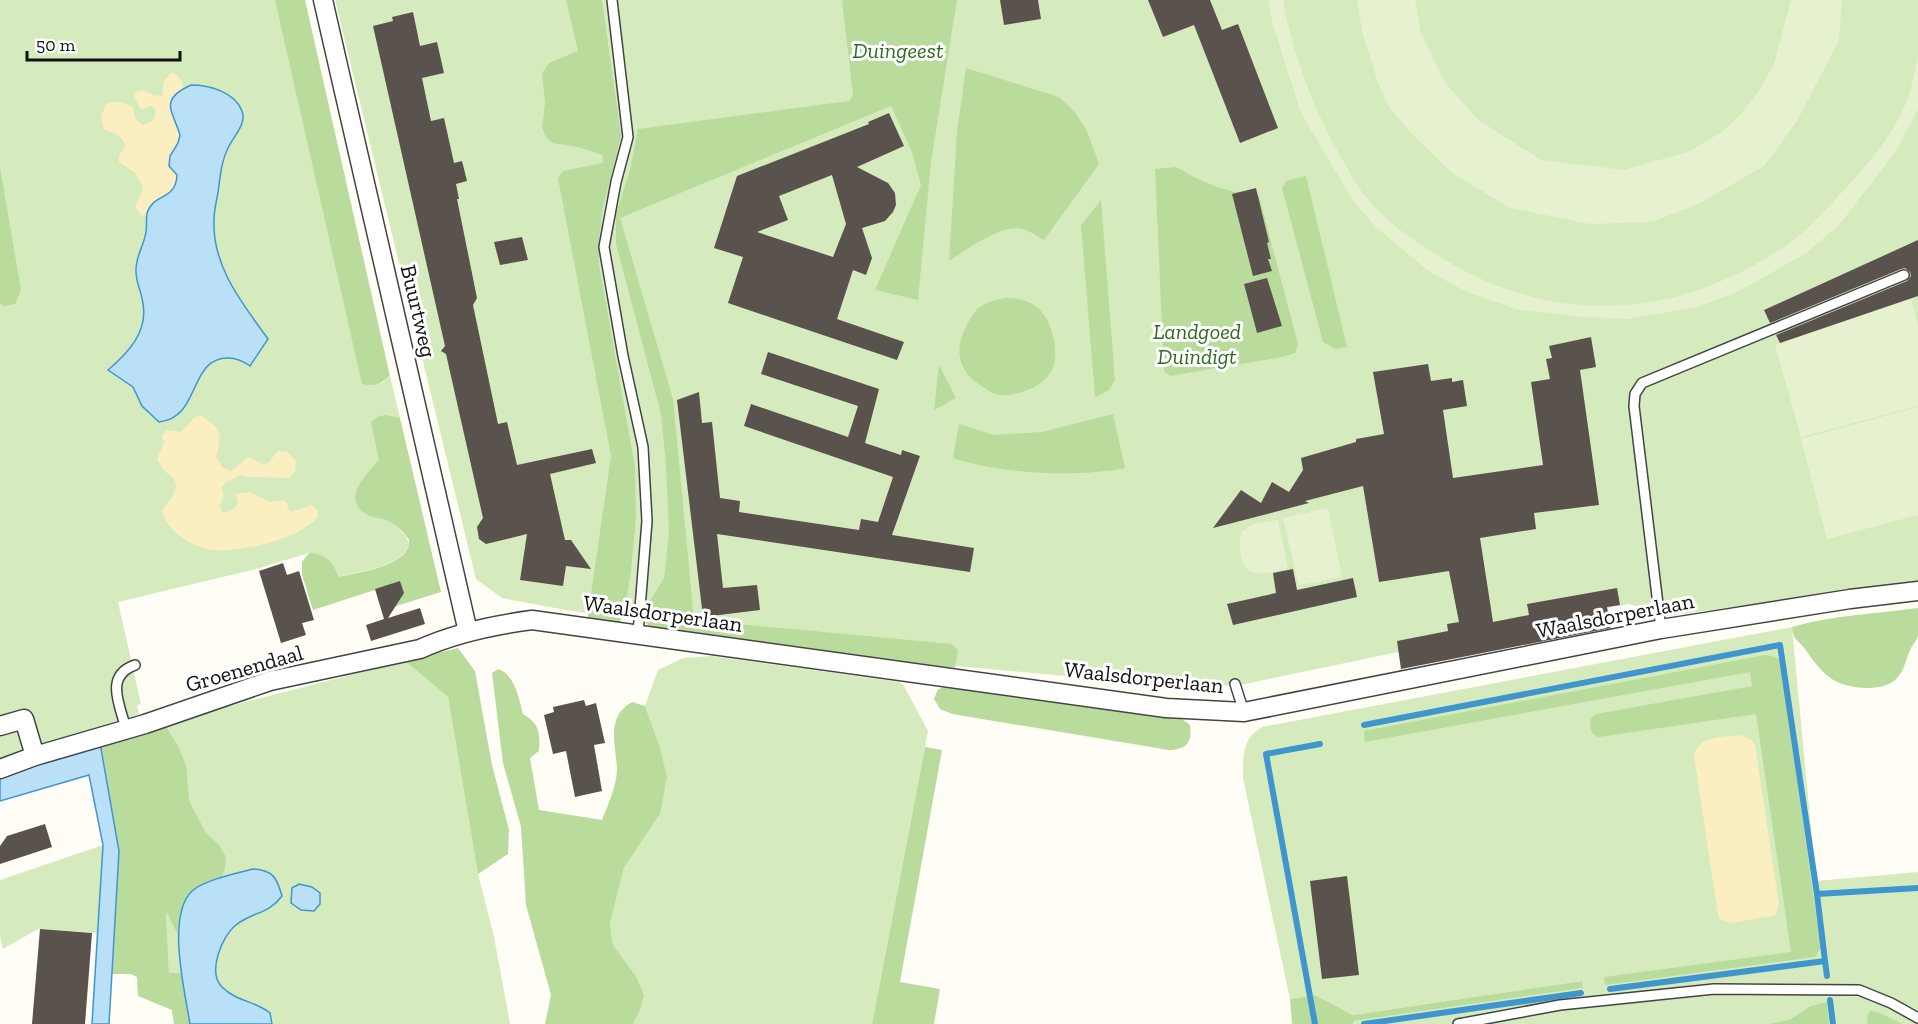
<svg xmlns="http://www.w3.org/2000/svg" width="1918" height="1024" font-family="'Zilla Slab',serif">
<rect width="100%" height="100%" fill="#fffdf5"/>
<!-- green -->
<path fill="#d5ebbd" d="M0,0h285l96,384 9,-8 10,42 -13,-3 11,113 8,8 3,8c-6,23 -49,27 -70,33l-5,-10 -25,-14 -53,16 -138,33 23,102 -4,1 2,9 -139,44z
M335,0h1583v582l-244,33 -46,-11 -383,80 -46,4 -255,-23 -378,-55 -64,-12 -26,-19z
M1792,627l24,254 102,-9v152h-565l1,-3 229,-33 -1,-7 -229,34 -38,-20 -25,4 -47,-221c0,-20 -1,-40 19,-51z
M712,656l187,26 5,4 24,45 -56,293h-239l7,-14 -4,-34 -23,-31 -3,-21 14,-56 36,-54 -1,-70 -14,-38 13,-36 25,-12z
M405,661l43,36 30,177 16,63 16,87h-336l-4,-25 -4,-91 -2,-185z
M103,845l-5,88 -60,-4 -35,20 -3,-12v-57z"/>
<!-- forest -->
<path fill="#b9dc9c" d="M275,0h30l85,376c-10,8 -15,11 -28,8z
M566,0h36l19,136 -18,71 -4,33v24l36,203 1,51 -5,53 -7,44 -6,10 -31,-3 24,-166 -53,-278 5,-7 40,-8 -1,-8 -24,-8 -26,-4 -6,-6 -4,-9 3,-25 -3,-30 7,-10 29,-12z
M842,0h115l-26,162 -13,138 -43,-10 46,-105 -9,-33 -21,-46 -271,112 53,181 21,221 258,24 6,6 -3,18 -302,-38 -8,-8 -1,-12 20,-32 5,-44 -3,-68 -5,-52 -45,-170v-30l14,-44 8,-41 211,-28 4,-6z
M966,68l93,29 15,14 13,20 12,33 -55,76c-6,-3 -14,-9 -21,-11 -23,-5 -56,21 -74,32l8,-129z
M0,167l21,123 -6,14 -10,2 -5,-2z
M1176,167c32,18 47,24 83,29l39,148 -3,9 -13,4 -112,19 -6,-5 -9,-202z
M1306,176l41,171 -12,2 -12,-7 -41,-154 4,-7z
M1101,200l14,180 -6,10 -14,7 -14,-172z
M1005,298c30,0 43,14 49,42 2,10 2,23 -3,32 -8,15 -39,27 -56,22 -4,-1 -8,-5 -12,-7 -25,-16 -30,-36 -16,-62 10,-20 16,-22 38,-27z
M939,365l17,33 -22,12z
M1113,414l12,54c-50,10 -123,6 -172,-10l6,-34 35,11 48,-3z
M387,415l13,3 41,174 -51,16 -6,-21 -71,23 -11,-35v-13l7,-9c18,1 23,8 30,24 20,-5 72,-11 70,-37 -5,-9 -15,-17 -25,-21 -5,-1 -10,-1 -14,-3 -31,-14 -5,-41 9,-56l-8,-38 8,-6z
M1918,608c0,9 0,20 0,28 -1,4 -5,8 -7,12 -5,10 -7,25 -16,32 -15,13 -51,9 -66,-3 -10,-8 -17,-18 -24,-28 -7,-10 -12,-8 -13,-22 41,-12 84,-13 126,-19z
M458,648l17,23 17,94 17,65 -1,24 -30,20 -30,-177 -43,-36z
M1765,655l11,2 4,4 41,287 -6,9 -210,28 -1,-8 187,-25 -35,-238 -157,23 -6,-3 -3,-7 1,-9 5,-4 156,-28 -2,-14 -385,70 -1,-11z
M498,669c17,5 21,30 25,45 17,10 17,19 16,37l-9,7 9,52 63,10c6,-15 14,-33 15,-49 0,-19 -9,-43 4,-60 3,-4 8,-7 11,-9l13,4 14,38 8,33 -7,37 -36,54 -14,56 3,21 23,31 8,19 -4,15 -7,14h-88l6,-29 -25,-90 -5,-78 -18,-64 -11,-90z
M949,686l222,30 11,3 8,6c2,18 -3,24 -21,25l-217,-36 -12,-5 -6,-10 4,-10z
M164,723l14,23 8,19 3,36 17,32 12,11 8,13 -1,12 -4,9c-35,14 -38,20 -43,57l-12,-24 3,62h12l9,51h-16l-2,-14 -34,-14 -1,-19 -6,-3h-19l7,-123 -19,-108z
M925,747l17,3 -42,232 40,7 -6,35h-62z
M1582,981l1,7 -229,33 -1,3h-61l-2,-25 25,-4 38,20z
M1827,1002l2,22h-60l20,-4 22,-14z
M1870,1011l8,1 24,12h-34l-1,-6z"/>
<!-- sand -->
<path fill="#fbeec1" d="M171,73l5,1 6,8 1,7 -9,7c2,13 6,27 6,39 0,9 -10,19 -11,31l8,9c-2,25 -21,19 -30,40l-5,1 -7,-10 6,-11 2,-9 -8,-13 -16,-11v-6l6,-10c-2,-12 -12,-12 -21,-17l-3,-13 6,-13 13,-1 13,5c1,9 2,13 10,18 10,-2 13,-7 12,-17l-4,-2 -7,3 -4,-1 -6,-12 3,-5 6,-1 10,5 9,1 2,-15z
M200,415c22,14 22,19 16,42l6,10 8,4c9,-3 12,-12 20,-14l12,7 6,-1 10,-12 10,1 8,9 -1,10 -6,7 -39,-1 -10,-2 -14,7 -5,6 3,9 -5,9 4,7 8,-2 7,-7 -2,-10 14,-2 20,10 13,-2 5,4 -1,3 4,5 21,-7 6,5v7c-19,22 -77,36 -106,33 -20,-3 -45,-19 -50,-39 3,-6 8,-10 11,-16 9,-16 -4,-18 -11,-27 -2,-3 -3,-6 -5,-9l7,-16 -2,-7 4,-6 15,2 14,-15z
M1740,735l12,5 3,5 24,160 -3,9 -4,2 -40,7 -11,-3 -3,-5 -24,-160c4,-19 30,-18 46,-20z"/>
<!-- pitch -->
<path fill="#e6f2cf" d="M1268,0h15c10,56 31,110 59,159 8,13 15,28 25,39 21,26 47,43 75,60 114,71 242,61 350,-17 14,-10 25,-23 37,-35 25,-25 64,-69 77,-103 6,-15 9,-33 12,-49v55l-22,42 -57,74 -34,29 -70,39 -38,14 -69,12 -46,-2 -66,-8 -49,-17 -37,-20 -52,-43 -24,-27 -53,-89 -28,-88z
M1357,0h58l6,33 23,48 33,38 64,41 83,10 64,-18 34,-20 17,-16 21,-27 14,-25 17,-64h51l-3,40 -42,81 -33,45 -66,38 -46,18 -62,2 -80,-16 -59,-36 -39,-38 -23,-27 -11,-24 -15,-49z
M1911,299l7,27v80l-117,31 -26,-92z
M1918,407v108l-91,24 -26,-100z
M1328,508l14,69 -43,8 -16,-67z
M1278,520l10,48c-19,4 -42,15 -47,-12 -2,-9 -2,-16 1,-24l11,-8z"/>
<!-- water -->
<path fill="#b9e0f7" stroke="#3f96cf" stroke-width="1.5" d="M191,85c18,0 44,7 51,26 5,13 -9,26 -14,37 -7,14 -8,30 -10,45 -2,9 -4,18 -4,27 -2,47 29,84 54,119l-18,27c-7,-5 -13,-8 -22,-8 -40,0 -27,60 -69,64l-17,-16 -9,-19 -25,-17c20,-17 40,-38 35,-66 -1,-11 -7,-21 -7,-32 -1,-15 8,-26 10,-40 1,-6 0,-13 1,-19 6,-20 29,-12 30,-38l-8,-9 1,-10 8,-13 2,-8c-7,-24 -22,-35 11,-50z
M100,743l19,108 -10,173h-17l11,-179 -14,-70 -89,26v-25z
M253,869c20,1 24,9 29,27 -13,18 -30,16 -46,29 -14,11 -29,47 -14,62 15,15 34,14 48,26l2,11h-82c-5,-32 -24,-108 2,-133 12,-11 45,-18 61,-22z
M299,884l13,3 8,6v11l-6,7 -13,-1 -10,-7 1,-15z"/>
<g fill="none" stroke-linecap="round" stroke-linejoin="round">
<!-- stream -->
<path stroke="#3f96cf" stroke-width="6" d="M1364,725l416,-80 37,249
M1825,961l2,15
M1610,989l215,-28 -8,-67 101,-6
M1830,1000l3,24
M1315,1024l-49,-270 54,-10
M1364,1024l217,-31"/>
</g>
<!-- building -->
<path fill="#5a524d" fill-rule="evenodd" d="M1000,0h38l3,19 -37,6z
M1148,0h62l12,30 16,-6 40,104 -38,15 -46,-118 -31,12z
M413,12l7,34 17,-4 7,31 -22,5 9,43 13,-3 10,45 8,-2 5,20 -11,3 3,15h-2l20,99 -4,7 25,119 9,-2 10,43 75,-16 4,14 -46,11 15,66h6l20,29 -25,-3 -3,20 -43,-6 7,-46 -41,10 -7,-5 -2,-12 6,-9 -37,-164 -5,-3 4,-5 -72,-320 20,-5 -1,-4z
M889,113l15,33 -47,21 31,16 7,10 1,12 -3,7 -8,9 -23,7 10,30 -6,17 -13,-5 -16,49 67,23 -7,18 -169,-57 15,-46 -29,-9 23,-72 132,-52 -1,-2zM832,175l14,49 -13,33 -76,-25 31,-12 -9,-24z
M1256,188l13,54 -2,1 4,16h-3l4,12 -19,5 -21,-82z
M522,237l6,23 -28,5 -6,-23z
M1918,240v56l-138,47 -4,-8 131,-54 4,-5 -1,-4 -5,-4 -4,1 -131,54 -6,-13z
M1267,278l15,48 -25,7 -13,-49z
M1591,337l5,30 -16,3 19,135 -65,8 2,16 -56,9 13,84 36,-7 -2,-11 90,-16 3,17 -13,2 4,21 -210,41 -4,-28 51,-10 -1,-7 12,-2 -10,-51 -70,11 -16,-96 -58,15 4,2 -96,25 28,-38 20,13 11,-21 17,10 14,-22 -2,-12 55,-16v-3l28,-5 -11,-62 55,-8 3,17 21,-3v4l11,-2 4,26 -24,4 10,68 90,-13 -12,-83 19,-3 -4,-20 6,-1 -3,-12z
M768,352l111,37 -14,54 36,12 1,-5 18,6 -28,79 82,13 -4,24 -253,-38 6,54 34,-3 3,25 -57,7 -26,-217 22,-8 3,31 10,-1 8,76 20,3 -1,11 120,18 2,-11 17,3 15,-45 -149,-51 7,-22 97,33 10,-31 -97,-32z
M283,563l4,12 12,-4 15,49 -12,3 4,12 -25,8 -22,-72z
M1293,569l4,21 56,-12 4,19 -124,28 -6,-21 49,-11 -3,-20z
M400,581l4,12 -16,25 32,-10 5,16 -54,17 -5,-16 18,-6 -9,-30z
M584,700l2,6 10,-3 9,40 -11,2 8,46 -27,6 -9,-46 -13,3 -9,-39 10,-3 -1,-5z
M45,824l7,23 -52,17v-18l7,-10z
M1347,876l12,99 -37,4 -12,-98z
M40,929l52,4 -7,91h-53z"/>
<g fill="none" stroke-linecap="round" stroke-linejoin="round">
<!-- lane casing -->
<g stroke="#444" stroke-width="12">
<path id="lane" d="M612,0l16,137 -12,45 -12,65 19,109 20,91 4,74 -9,112
M1661,629l-27,-223 1,-12 7,-11 262,-108
M1235,684l9,28
M126,729c-6,-24 -22,-53 9,-64
M1458,1024l102,-19 154,-16 145,1 32,13 27,15"/>
</g>
<!-- street casing -->
<g stroke="#444" stroke-width="21">
<path id="street" d="M323,0l145,632
M0,726l24,-7 11,37
M0,769l35,-13 110,-32 125,-43 150,-32c35,-16 74,-24 112,-29l634,88 78,4 417,-83 189,-30 68,-8"/>
</g>
<!-- lane -->
<use href="#lane" stroke="#fff" stroke-width="9"/>
<!-- street -->
<use href="#street" stroke="#fff" stroke-width="18"/>
</g>
<g text-anchor="middle" stroke-width="6" stroke-linejoin="round" paint-order="stroke">
<!-- park labels -->
<g font-size="22" font-style="italic" fill="#2f6b1f" stroke="#fff">
<text x="898" y="58">Duingeest</text>
<text x="1197" y="339">Landgoed<tspan x="1197" dy="25">Duindigt</tspan></text>
</g>
<!-- street labels -->
<g font-size="22" fill="#111" stroke="#fff">
<text transform="translate(419 311) rotate(77)" y="8">Buurtweg</text>
<text transform="translate(663 613) rotate(8)" y="8">Waalsdorperlaan</text>
<text transform="translate(1615 615) rotate(-11)" y="8">Waalsdorperlaan</text>
<text transform="translate(244 668) rotate(-16)" y="8">Groenendaal</text>
<text transform="translate(1144 677) rotate(6)" y="8">Waalsdorperlaan</text>
</g>
</g>
<!-- scale -->
<path d="M27 51v9h153v-9" fill="none" stroke="#111111" stroke-width="3"/>
<text x="36" y="51" font-size="18" fill="#111111" stroke="#ffffff" stroke-width="4.5" paint-order="stroke">50 m</text>
</svg>
